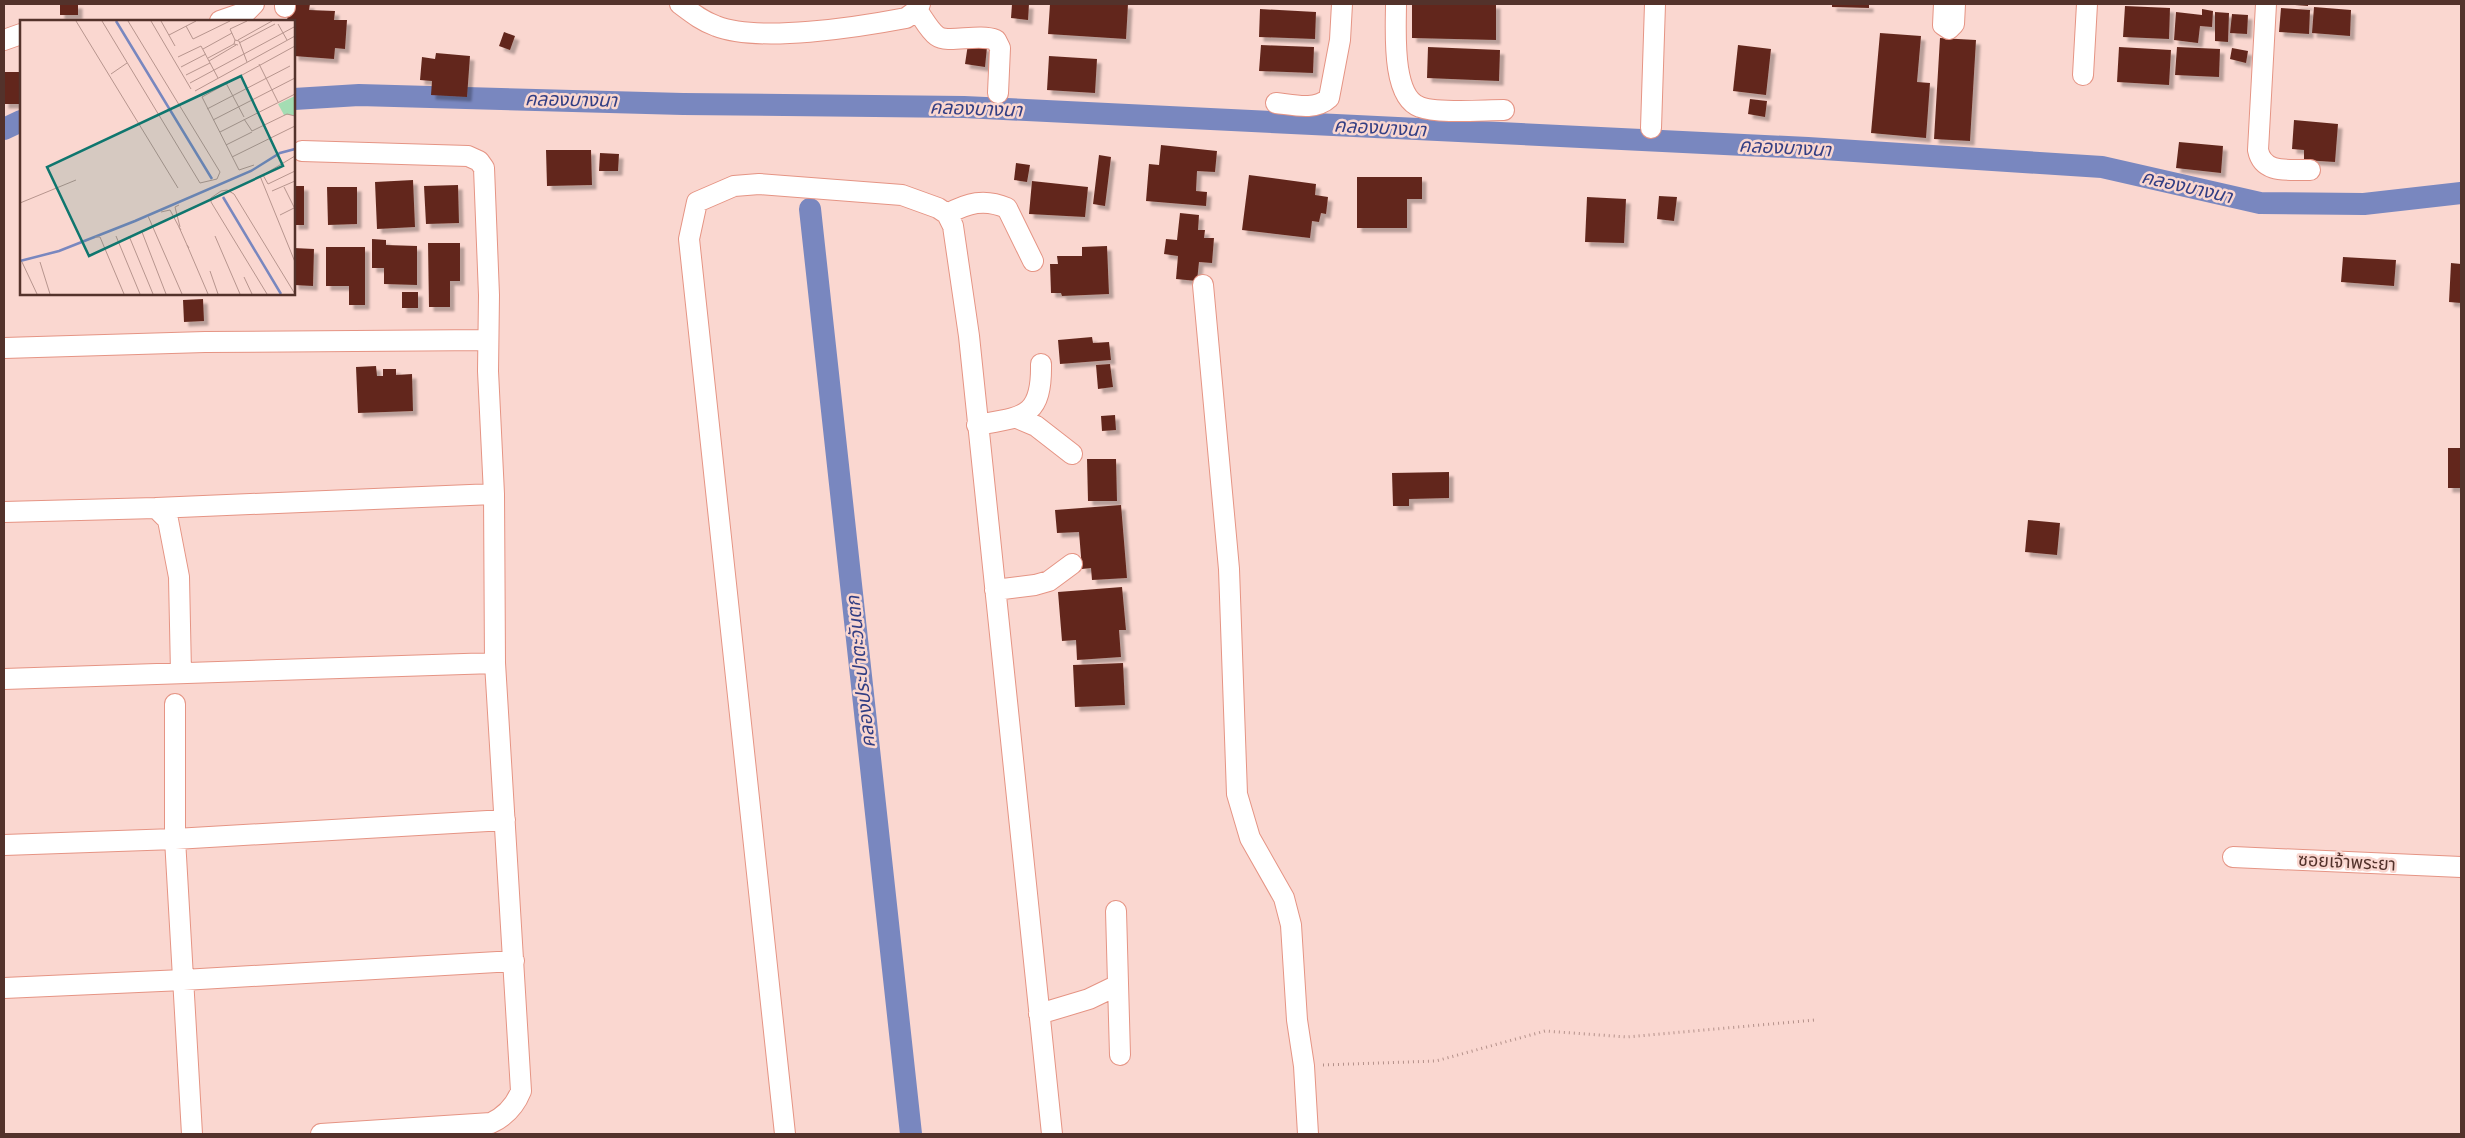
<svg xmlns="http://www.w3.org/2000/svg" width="2465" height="1138" font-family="Arial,'Noto Sans Thai',sans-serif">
<defs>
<filter id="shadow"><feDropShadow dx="4.5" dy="4.5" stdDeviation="1" flood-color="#0004"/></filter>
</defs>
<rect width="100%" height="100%" fill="#fad7d0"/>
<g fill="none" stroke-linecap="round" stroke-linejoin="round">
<!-- canal -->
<path stroke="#7987bf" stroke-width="22" d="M294,99l65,-4 324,9 281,3 844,41 294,19 158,36 104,1 97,-11
M4,129l17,-8
M810,209l101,925"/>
</g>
<!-- building -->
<path fill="#62281d" filter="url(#shadow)" d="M60,4h18v11h-18z
M289,4h21l-1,6 26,1 -1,9h13l-2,29 -10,-1 -1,11 -40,-3v-35h-7z
M1012,4h17l-1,16 -17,-2z
M1050,4h78l-2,35 -78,-5z
M1412,4h84v36l-84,-2z
M1832,4h37v4l-37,-1z
M2295,4h13v2l-13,-1z
M2125,6l45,2 -1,31 -46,-2z
M2314,7l37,3 -1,26 -38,-3z
M2281,8l29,2 -1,24 -30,-2z
M1260,9l56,3 -1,27 -56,-2z
M2202,9l11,2 -1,16 -12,-1 -2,17 -24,-3 2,-28 26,3z
M2215,12l14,1 -1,29 -13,-1z
M2232,14l16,1 -1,19 -17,-1z
M504,32l11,4 -5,14 -11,-4z
M1880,33l41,3 -4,46 13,1 -4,55 -55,-5z
M1940,38l36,2 -6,101 -36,-2z
M968,44l19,3 -2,20 -20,-3z
M1261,45l53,2 -1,26 -54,-2z
M1738,45l33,4 -5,46 -33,-4z
M1428,47l72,3 -1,31 -72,-3z
M2119,47l52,3 -2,35 -52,-3z
M2177,47l43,2 -1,28 -44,-2z
M2232,48l16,3 -2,12 -16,-4z
M436,53l34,3 -3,41 -36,-2 1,-14 -12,-1 2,-23 13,2z
M1049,56l48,3 -2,34 -48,-3z
M4,72h17v32h-17z
M1750,99l17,2 -2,16 -17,-3z
M2294,120l44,4 -3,38 -31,-2v-10l-12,-1z
M2179,142l44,4 -2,27 -45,-5z
M1161,145l56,6 -2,21 -18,-1 -1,20 11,1 -1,14 -60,-5 3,-37 10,1z
M546,150h45l1,35 -45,1z
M600,153l19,1 -1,17h-19z
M1099,155l12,2 -6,49 -12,-2z
M1016,163l14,2 -3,17 -13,-2z
M1249,175l67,9 -1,11 13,2 -2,17 -5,-1 -2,9 -7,-1 -2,17 -68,-8z
M1357,177h65v22h-15v29h-50z
M413,180l2,47 -38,2 -2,-47z
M1032,181l56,6 -3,30 -56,-3z
M458,185l1,38 -33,1 -2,-38z
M294,186h10v39h-10z
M327,187h30v37l-29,1z
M1659,196l18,1 -3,24 -17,-2z
M1587,197l39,2 -2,44 -39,-1z
M1180,213l19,2 -1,15h7l-1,8h10l-2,25 -13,-1 -2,19 -21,-2 2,-23 -14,-2 2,-15 11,1z
M372,239l14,1v5l31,1v39l-33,-1v-16h-12z
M428,243h32v38h-10v26h-21z
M1107,246l2,48 -47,2 -1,-3h-10l-1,-29h8l-1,-8h25v-9z
M326,247h39v58h-16v-19h-23z
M294,248l20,1 -1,37 -19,-1z
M2343,257l53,3 -2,26 -53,-4z
M2451,263l10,1v39l-12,-1z
M402,292h16v16h-16z
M203,299l1,22 -20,1 -1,-22z
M1092,337l1,6 16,-1 2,18 -51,4 -2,-24z
M1110,364l3,23 -15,2 -2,-24z
M376,366l1,10h6v-7h13v6l16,-1 1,37 -55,2 -2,-46z
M1115,415l1,15 -14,1 -1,-15z
M2448,448h13v40h-13z
M1087,459h29l1,42h-29z
M1449,472v26l-40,1v7h-16l-1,-33z
M1121,505l6,73 -35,2 -1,-12 -9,1 -3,-37 -22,1 -2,-23z
M2028,520l32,3 -3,32 -32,-3z
M1122,587l4,43h-7l2,27 -44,3 -1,-20 -14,1 -4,-49z
M1123,663l2,42 -50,2 -2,-42z"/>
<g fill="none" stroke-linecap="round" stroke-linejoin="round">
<!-- street casing -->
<g stroke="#e59484" stroke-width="22">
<path id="street" d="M680,4c12,9 22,17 36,22 43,17 143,1 190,-8l11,-8 3,-6
M1396,4c0,25 -5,93 24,103 18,7 63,3 84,3
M1944,4l-1,21 6,4 5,-5 1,-20
M2266,4l-8,146c5,25 32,19 52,20
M285,7v-3
M917,10c6,8 12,20 20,26 11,8 41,-3 59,4l4,8 -2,45
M220,21l26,-9 8,-8
M4,40l17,-6
M2083,75l4,-71
M1276,103c18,2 39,8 53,-5l11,-58 2,-36
M1651,128l4,-124
M302,151l166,5 11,5 5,7 5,127 -1,76 6,123 1,169 26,428c-6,15 -15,25 -30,32l-170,11
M947,214c21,-11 37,-16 60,-6l26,53
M1203,285l26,284 8,225 13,44 34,60 7,27 6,95 7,46 4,68
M4,348l201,-6 283,-2
M1017,418l19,8 36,28
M977,425c46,-8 65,-7 64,-61
M156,508l338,-14
M4,512l152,-4 12,12 11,57 2,96
M995,590l40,-5 14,-4 23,-17
M4,679l491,-16
M175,704v135l17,295
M4,845l171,-6 330,-19
M2233,857l228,10
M1116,911l4,144
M4,988l179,-8 331,-19
M1039,1014l50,-15 29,-14
M785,1134l-96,-895 8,-37 37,-16 25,-2 143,11 36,13 9,6 6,12 16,110 83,798"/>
</g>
<!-- path -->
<path stroke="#b4918a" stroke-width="3" stroke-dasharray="1 4" stroke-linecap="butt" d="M1323,1065l113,-4 109,-30 82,6 188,-17"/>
<!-- street -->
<use href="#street" stroke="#fff" stroke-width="20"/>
</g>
<g text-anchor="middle" stroke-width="5" stroke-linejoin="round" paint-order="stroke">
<!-- street labels -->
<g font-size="18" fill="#53322b" stroke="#fad7d0">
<text transform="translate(2347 862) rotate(3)" y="6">ซอยเจ้าพระยา</text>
</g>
<!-- water labels -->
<g font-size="19" font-style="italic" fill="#323e83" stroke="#fad7d0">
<text transform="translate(571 99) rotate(1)" y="7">คลองบางนา</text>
<text transform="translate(976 108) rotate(2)" y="7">คลองบางนา</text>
<text transform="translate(1380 127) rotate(3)" y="7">คลองบางนา</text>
<text transform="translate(1785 147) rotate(3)" y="7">คลองบางนา</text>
<text transform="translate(2187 186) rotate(13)" y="7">คลองบางนา</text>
<text transform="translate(860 672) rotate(-96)" y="7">คลองประปาตะวันตก</text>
</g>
</g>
<!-- overview -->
<g transform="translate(20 20)">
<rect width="275" height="275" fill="#fad7d0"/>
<path d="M275,76v19h-11l-6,-11z" fill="#a4ddb3"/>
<path fill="none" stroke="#7987bf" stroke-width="2.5" d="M96,1l96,158M203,177l58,97M0,241l39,-10 76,-30 116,-50 29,-18 15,-4"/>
<path fill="none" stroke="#b7958e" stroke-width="1" d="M56,1l102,167M82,1l98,162 17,-4 3,-7 -92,-151M131,1l40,68M141,1l14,25M258,4l9,16M166,6l7,13 37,-18M149,15l27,-14M215,20l-5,-11 17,-8M218,20l34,-19M219,23l36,-19M218,25l-4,-1 1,-4 4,1 8,21M183,29l29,-16M158,37l23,-11 17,32M188,38l26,-14M189,41l27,-16M239,44l19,38M161,47l25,-13M91,54l16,-11M166,55l24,-12M170,63l104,-56M206,63l18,34M175,71l100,-55M187,89l83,-43M224,99l8,12 35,-17 8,2M193,100l82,-42M200,112l75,-38M206,125l26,-13M275,136l-32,19 5,9 27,-13M212,137l63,-31M234,145l-15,5 -37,-73 93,-51M240,156l35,86M264,167l11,22M252,171l23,-10M0,183l56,-23M159,185l-4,2 5,20M141,192l9,-2 9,17M260,195l14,-7M128,196l34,78M161,210l-2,-3 8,18M122,212l24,62M96,216l24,58M109,216l24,58M195,216l25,58M75,217h5l24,57M169,228l-2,-3 21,49M2,242l15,32M20,242l10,32M190,251l8,23M224,257l8,17M247,274l-56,-92v-4l10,-7 6,-1 7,4 61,100"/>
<path fill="#0f766e" fill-opacity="0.15" stroke="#0f766e" stroke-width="2.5" d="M221,56l42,90 -194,90 -42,-89z"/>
<rect width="275" height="275" fill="none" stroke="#53322b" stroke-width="2.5"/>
</g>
<!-- border -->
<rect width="2465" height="1138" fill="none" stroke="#53322b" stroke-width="10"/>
</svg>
